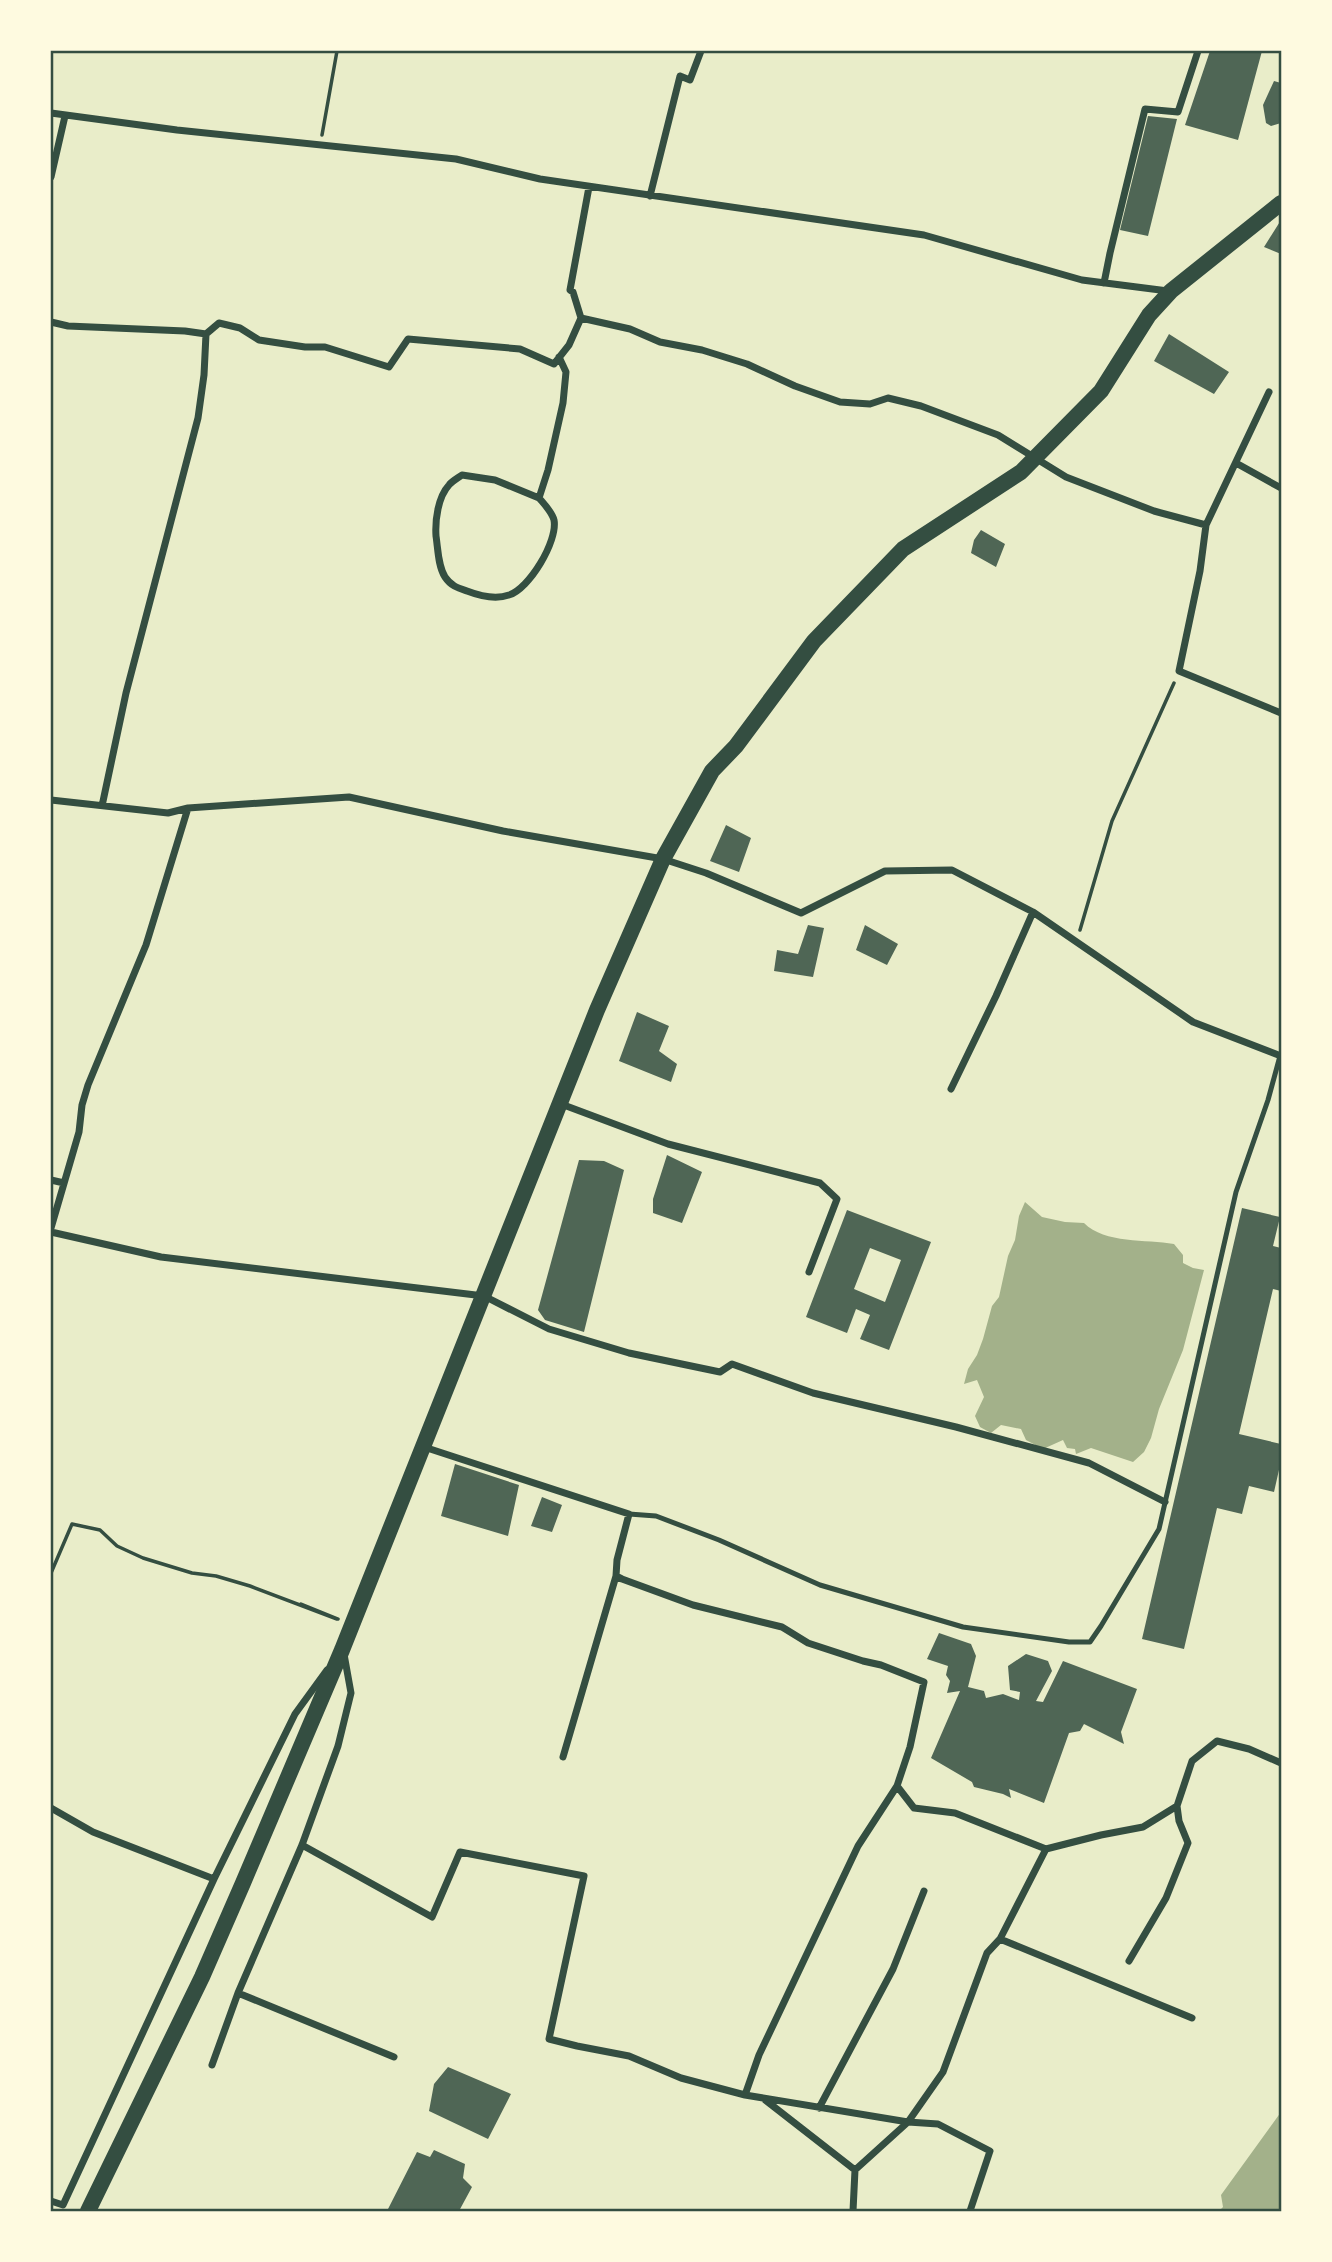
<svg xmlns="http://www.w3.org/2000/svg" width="1332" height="2262" font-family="'Space Grotesk',sans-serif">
<rect width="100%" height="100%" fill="#e9edc9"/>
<!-- water -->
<path fill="#a3b18a" d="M1025,1202l17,15 23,5 19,1c21,21 62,16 90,21l9,11v8l10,5 11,2 -21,80 -24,59 -8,29 -7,14 -11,10 -42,-14 -15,6 -1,-5 -8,-1 -4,-8 -20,9 -17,-9 -5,-11 -20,-4 -10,8 -11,-6 -5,-11 9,-19 -7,-17 -13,4 4,-15 9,-14 6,-16 9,-33 7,-9 9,-41 7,-16 4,-24z
M1281,2112v99h-62l4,-4 -2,-12z"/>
<!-- building -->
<path fill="#4f6655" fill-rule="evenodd" d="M1210,51h52l-24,89 -53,-15z
M1274,81l7,2v40l-10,3 -5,-3 -3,-18z
M1148,116l29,3 -29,117 -28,-6z
M1281,220v34l-17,-7z
M1169,334l60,38 -15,22 -60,-33z
M981,530l24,14 -9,23 -25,-14 3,-13z
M726,825l25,13 -12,34 -29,-11z
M808,925l16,3 -11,49 -39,-6 3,-21 21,4z
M865,925l33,19 -11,21 -31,-15z
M637,1012l32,14 -10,25 18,13 -6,18 -52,-21z
M667,1155l35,17 -20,51 -29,-10v-14z
M579,1160l25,1 20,9 -40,162 -39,-12 -7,-10z
M1242,1208l38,9 -7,29 8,2v43l-8,-2 -34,145 42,10v17l-7,31 -25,-6 -7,28 -25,-6 -33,141 -42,-10z
M847,1210l84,32 -42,108 -29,-11 10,-24 -14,-6 -9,24 -41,-16zM870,1248l31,12 -16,42 -31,-13z
M455,1464l64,21 -11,51 -67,-20z
M542,1497l20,8 -10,27 -21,-6z
M939,1633l32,11 5,12 -8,31 16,4 2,7 17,-4 16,6 1,-8 -10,-2 -2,-24 18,-12 22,7 4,10 -16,30 7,1 20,-41 74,28 -16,43 3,12 -40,-20 -4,7 -11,2 -25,70 -35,-14 2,9 -8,-4 -29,-7 -2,-5 -41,-24 29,-67 -13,2 3,-12 -4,-6 2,-9 -21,-7z
M448,2067l63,27 -23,45 -59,-28 5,-27z
M434,2150l31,14 -2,14 9,9 -13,24h-72l30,-59 13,5z"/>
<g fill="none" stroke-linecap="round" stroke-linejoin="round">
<!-- path -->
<path stroke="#344e41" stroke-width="3.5" d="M322,135l15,-84
M1080,930l32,-109 62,-138
M51,1573l21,-49 28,6 17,16 26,12 49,15 24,3 34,10 87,33
M301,1604l37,15"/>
<!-- service -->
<path stroke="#344e41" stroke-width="5" d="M629,1514l27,2 63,24 101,45 143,42 106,15h21l11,-16 58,-97 77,-337 32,-92 12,-44"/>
<!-- minor -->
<path stroke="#344e41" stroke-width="7" d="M51,113l126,17 279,29 84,20 384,56 158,45 86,11
M51,177l14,-61
M650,196l30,-120 10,4 11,-29
M1104,283l6,-30 35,-144 33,3 20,-61
M581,318l-8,-26 -3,-2 19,-103
M51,322l17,4 117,5 21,3 -2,41 -6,43 -72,275 -24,113
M206,334l13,-11 21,5 19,12 46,7h20l64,20 19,-28 112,10 34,15 15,-19 12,-27 49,11 30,13 42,8 45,14 48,22 45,16 30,2 18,-6 33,8 77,29 68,42 88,34 52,14 -6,46 -21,100 102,42
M1236,463l45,25
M539,498l-44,-18 -33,-5c-4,3 -10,6 -13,10 -11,12 -14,35 -13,51 2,13 2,30 9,41 6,9 13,11 22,14 13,5 28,9 42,4 20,-6 49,-54 45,-75 -2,-8 -9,-15 -15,-22l9,-28 15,-67 3,-31 -7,-15
M1206,525l63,-133
M51,800l117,13 20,-5 161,-11 154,34 160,28 43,14 95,40 84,-42 67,-1 81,42 160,110 88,34
M951,1089l45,-93 37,-84
M561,1104l107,40 152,39 17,16 -28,73
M51,1180l13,3
M51,1228l28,-96 3,-27 6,-20 58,-140 42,-137
M51,1232l110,25 323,39 65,33 80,24 91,19 12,-8 81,29 143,34 133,36 76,39
M424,1447l205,67 -12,46 -1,16 6,3 71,26 89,22 26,16 55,18 18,4 43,17 -14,65 -13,39 17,22 41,5 91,36 55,-14 42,-8 34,-21 15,-45 25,-20 32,8 32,14
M563,1757l53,-181
M51,1808l42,24 121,47 81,-165 32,-44
M302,1845l130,72 28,-65 124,24 -35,163 28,7 52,10 52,22 64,17 14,-40 99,-209 39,-60
M1000,1939l192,79
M1129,1961l37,-63 22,-55 -9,-22 -2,-15
M238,1993l156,64
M212,2065l26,-72 64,-148 36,-99 13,-53 -7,-39
M745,2095l163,27 30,2 52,27 -20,60
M764,2099l91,71
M819,2108l74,-139 31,-78
M51,2201l12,4 151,-326
M853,2211l2,-41 53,-48 35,-50 44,-119 13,-14 46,-90"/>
<!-- primary -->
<path stroke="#344e41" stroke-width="16" d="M88,2211l114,-234 41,-94 99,-233 255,-640 66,-151 49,-88 24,-25 78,-105 89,-92 118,-77 80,-81 48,-76 22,-24 110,-88"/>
</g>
<!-- border -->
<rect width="1332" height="2262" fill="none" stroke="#fefae0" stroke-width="105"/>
<rect x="52" y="52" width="1228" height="2158" fill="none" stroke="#344e41" stroke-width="2.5"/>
</svg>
